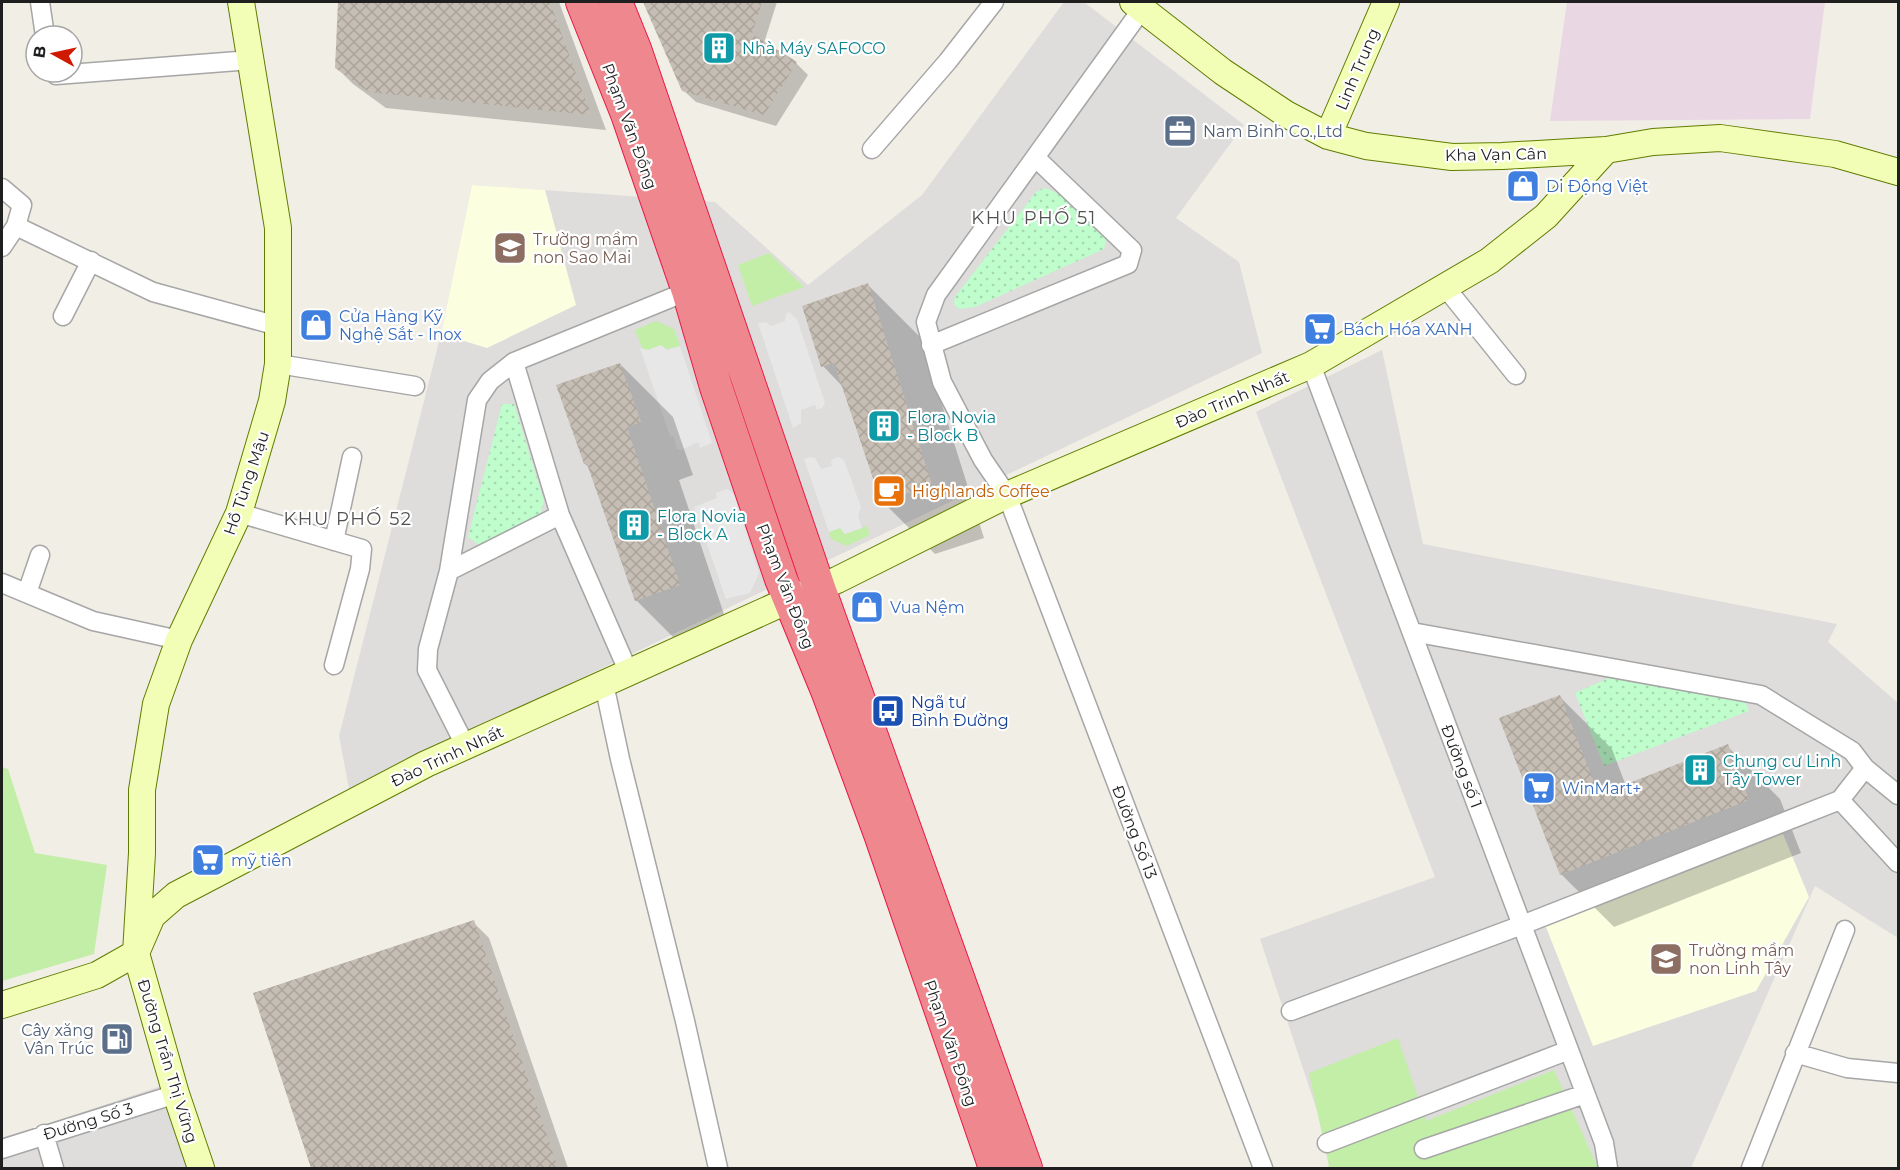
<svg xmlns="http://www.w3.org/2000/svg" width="1900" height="1170" font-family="Montserrat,sans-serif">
<defs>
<pattern id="park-dots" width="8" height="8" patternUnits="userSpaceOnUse" patternTransform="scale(1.5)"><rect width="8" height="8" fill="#bffdcc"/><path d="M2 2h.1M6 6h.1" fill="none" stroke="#a4d8af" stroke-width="1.8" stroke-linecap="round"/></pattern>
<pattern id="building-cross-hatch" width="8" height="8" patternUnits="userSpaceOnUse" patternTransform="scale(1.5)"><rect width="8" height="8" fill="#c6beb4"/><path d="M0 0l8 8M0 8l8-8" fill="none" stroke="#aaa39a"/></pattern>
</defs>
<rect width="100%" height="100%" fill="#f1eee5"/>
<!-- residential -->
<path fill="#dedddc" d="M1064,2h20l160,123 -68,93 63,44 23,91 -913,436 -10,-53 102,-402 31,-149 243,17 93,83 114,-90z
M1382,350l41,194 414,80 -9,18 70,61v235l-83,-52 -124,282h-355l-76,-229 175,-62 -179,-465z
M161,1086l27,82h-186v-29z"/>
<!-- industrial -->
<path fill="#ead7e4" d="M1567,2h258l-15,117 -260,2z"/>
<!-- education -->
<path fill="#fbffe0" d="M472,185l73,5 31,115 -89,43 -46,-14z
M1783,834l26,63 -53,94 -163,55 -47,-119z"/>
<!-- grass -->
<path fill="#c2eea7" d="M769,253l35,34 -52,19 -14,-41z
M656,321l18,8 6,17c-12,4 -24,3 -37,4l-8,-20z
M867,526l3,9 -23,11 -16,-7 -2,-7 11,-4 5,6 3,-1z
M2,767l6,2 27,84 72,12 -13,89 -92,27z
M1398,1038l28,83 128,-51 44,98h-272l3,-2 -20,-93z"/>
<!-- park -->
<path fill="url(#park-dots)" d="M1044,188c14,3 58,32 62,46 1,5 -1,10 -2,15l-129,58 -17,2 -4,-6 1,-6 81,-105z
M502,404h12l30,97 -4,14 -59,31 -13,-9z
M1611,677l134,25 4,9 -145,55 -29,-73z"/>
<!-- parking -->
<path fill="#e7e7e7" d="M789,312l8,7 28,84 -3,5 -5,2 -2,-5 -14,5v13l-8,5 -35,-105 8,-1 5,4 14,-5 1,-7z
M661,345l6,5 13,-4 32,97 -12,5 -2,-6 -17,8 -4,-1 -3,-12 -4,-1 -30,-88 8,2z
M809,457l6,1 6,11 11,-3 -1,-6 7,-3 6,3 17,47 -3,10 4,11 -17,6 -5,-6 -11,4 -25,-73z
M727,489l7,5 25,79 -9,20 -24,6 -32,-92 23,-9 -1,-5z"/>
<!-- shadow -->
<path fill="#0003" d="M340,2h219l47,128 -220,-22 -33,-24 -16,-16z
M644,2h133l-13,41 32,20 12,12 -32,51 -80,-24 -13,-12z
M868,285l53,53 63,200 -49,16 -53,-53 -38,-113 -21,-22 -20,-59z
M620,364l53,53 20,58 -14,5 53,158 -43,15 -53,-53 -45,-131 -6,-5z
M1559,696l53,53 14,37 101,-40 53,53 21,54 -187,74 -53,-53z
M473,922l16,16 79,230h-255l-58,-174z"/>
<!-- building -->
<path fill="url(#building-cross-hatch)" d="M338,2h212l41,113 -222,-23 -34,-24z
M643,2h119l-10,32 45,28 -33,53 -82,-24z
M868,283l64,202 -51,17 -47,-139 -13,4 -19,-61z
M620,363l21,59 -14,5 53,158 -45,16 -48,-137h-3l-28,-79z
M1560,695l39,100 129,-51 21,56 -189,75 -61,-157z
M474,920l84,248h-247l-58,-175z"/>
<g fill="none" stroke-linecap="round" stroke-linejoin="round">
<!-- street casing -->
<g stroke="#a6a6a6" stroke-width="21">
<path id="street" d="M40,2l5,34
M1142,9l-206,286 -10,27 16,60 41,78 24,35 256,673
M54,72l2,3 195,-15
M872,149l76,-88 46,-59
M2,188l20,17 -6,21 -14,21
M16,226l137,66 125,34
M1446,288l70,87
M63,316l28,-55
M931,345l197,-81 4,-14 -95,-91
M514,362l46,153 69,158
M278,364l137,22
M1311,365l293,778 4,25
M239,513l123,36 -2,20 -26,96
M334,541l18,-84
M449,571l111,-56
M2,583l91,38 86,19
M27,593l13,-38
M604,684l16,75 65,262 33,147
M465,745l-38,-75 1,-21 21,-78 28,-171 13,-19 24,-19 174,-71
M1865,768l33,27
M1840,800l58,63
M1291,1011l231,-86 318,-125 25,-32 -13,-17 -91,-56 -349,-63
M1795,1053l52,15 51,5
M44,1134l10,34
M1327,1143l242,-93
M2,1149l174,-55
M1424,1149l161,-55
M1751,1168l94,-238"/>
</g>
<!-- secondary casing -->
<g stroke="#607d00" stroke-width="28">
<path id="secondary" d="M1133,2l90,70 63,42 42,22 38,10 86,11 50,-1 104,-6 47,-8 67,-4 115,16 63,18
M1328,136l58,-134
M136,953l16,-37 24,-21 250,-131 363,-164 48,-20 170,-85 304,-130 178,-104 57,-45 60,-66
M2,1005l95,-30 39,-22
M201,1168l-25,-74 -40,-141 6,-100v-63l14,-86 23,-64 60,-127 33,-112 6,-37v-136l-37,-226"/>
</g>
<!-- highway casing -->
<g stroke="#e81946" stroke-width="34">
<path id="highway" d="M582,2l45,112 61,177 28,96 65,192 47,114 52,141 115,334
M616,2l19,47 184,539 207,580"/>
</g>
<!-- street -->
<use href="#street" stroke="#fff" stroke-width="18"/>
<!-- secondary -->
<use href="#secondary" stroke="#f2feb6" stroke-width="26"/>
<!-- highway -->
<use href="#highway" stroke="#ee878e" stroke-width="32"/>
</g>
<!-- icons -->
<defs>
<g id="building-square" transform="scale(1.725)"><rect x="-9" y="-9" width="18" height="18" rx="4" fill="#0f9aa8" stroke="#fff"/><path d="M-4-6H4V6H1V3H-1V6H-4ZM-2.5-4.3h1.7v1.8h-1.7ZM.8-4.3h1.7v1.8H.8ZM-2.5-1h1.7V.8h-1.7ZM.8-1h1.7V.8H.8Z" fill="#fff"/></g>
<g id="office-square" transform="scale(1.725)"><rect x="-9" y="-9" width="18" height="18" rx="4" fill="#5c6f8a" stroke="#fff"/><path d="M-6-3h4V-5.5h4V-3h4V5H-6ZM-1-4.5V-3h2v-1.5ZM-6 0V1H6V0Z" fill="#fff"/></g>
<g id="shop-square" transform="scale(1.725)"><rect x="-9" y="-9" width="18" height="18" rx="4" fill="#3f7fe0" stroke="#fff"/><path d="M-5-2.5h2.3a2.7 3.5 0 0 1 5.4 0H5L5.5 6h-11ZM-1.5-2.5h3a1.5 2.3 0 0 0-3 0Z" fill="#fff"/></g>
<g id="school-square" transform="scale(1.725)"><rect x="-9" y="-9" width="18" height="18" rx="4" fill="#8d6e63" stroke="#fff"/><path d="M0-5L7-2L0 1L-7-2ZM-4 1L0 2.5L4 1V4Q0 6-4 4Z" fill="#fff"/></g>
<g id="supermarket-square" transform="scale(1.725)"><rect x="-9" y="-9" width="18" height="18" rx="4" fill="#3f7fe0" stroke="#fff"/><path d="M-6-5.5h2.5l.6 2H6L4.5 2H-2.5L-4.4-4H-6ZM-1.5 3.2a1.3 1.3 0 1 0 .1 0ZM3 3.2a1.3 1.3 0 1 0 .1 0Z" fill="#fff"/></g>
<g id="cafe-square" transform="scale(1.725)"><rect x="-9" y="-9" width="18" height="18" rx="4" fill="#e8710a" stroke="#fff"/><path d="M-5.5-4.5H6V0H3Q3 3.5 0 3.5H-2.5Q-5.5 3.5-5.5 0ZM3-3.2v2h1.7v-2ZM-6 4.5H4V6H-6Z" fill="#fff"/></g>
<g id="bus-square" transform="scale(1.725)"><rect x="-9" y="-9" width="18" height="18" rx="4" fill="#1a4fb4" stroke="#fff"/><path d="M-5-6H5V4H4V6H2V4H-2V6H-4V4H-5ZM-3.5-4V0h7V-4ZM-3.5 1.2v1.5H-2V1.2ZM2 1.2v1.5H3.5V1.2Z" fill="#fff"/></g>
<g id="fuel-square" transform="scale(1.725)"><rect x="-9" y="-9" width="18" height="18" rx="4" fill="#5c6f8a" stroke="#fff"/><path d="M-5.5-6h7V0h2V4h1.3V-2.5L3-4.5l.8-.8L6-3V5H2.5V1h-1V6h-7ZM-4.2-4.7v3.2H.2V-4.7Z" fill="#fff"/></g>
</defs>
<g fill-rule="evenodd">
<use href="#building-square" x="719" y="48"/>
<use href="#office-square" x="1180" y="131"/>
<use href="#shop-square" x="1523" y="186"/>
<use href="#school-square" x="510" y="248"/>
<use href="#shop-square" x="316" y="325"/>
<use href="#supermarket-square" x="1320" y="329"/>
<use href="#building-square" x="884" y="426"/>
<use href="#cafe-square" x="889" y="491"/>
<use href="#building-square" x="634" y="525"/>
<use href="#shop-square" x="867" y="607"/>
<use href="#bus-square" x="888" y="711"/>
<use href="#building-square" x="1700" y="770"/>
<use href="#supermarket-square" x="1539" y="788"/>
<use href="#supermarket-square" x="208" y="860"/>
<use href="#school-square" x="1666" y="959"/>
<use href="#fuel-square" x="117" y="1039"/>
</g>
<g text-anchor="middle" stroke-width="4.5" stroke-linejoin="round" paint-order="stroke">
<!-- culture labels -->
<g font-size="16" fill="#0d838f" stroke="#fff" text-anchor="start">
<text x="742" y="54">Nhà Máy SAFOCO</text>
<text x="907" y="423">Flora Novia<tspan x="907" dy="18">- Block B</tspan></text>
<text x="657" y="522">Flora Novia<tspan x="657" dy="18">- Block A</tspan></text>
<text x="1723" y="767">Chung cư Linh<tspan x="1723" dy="18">Tây Tower</tspan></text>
</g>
<!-- street labels -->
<g font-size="16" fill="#1f1f1f" stroke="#fff">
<text transform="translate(1357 69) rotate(-67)" y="6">Linh Trung</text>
<text transform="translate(630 126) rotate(70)" y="6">Phạm Văn Đồng</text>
<text transform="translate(1496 154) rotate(-1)" y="6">Kha Vạn Cân</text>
<text transform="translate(1232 399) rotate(-23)" y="6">Đào Trinh Nhất</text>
<text transform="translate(246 483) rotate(-71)" y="6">Hồ Tùng Mậu</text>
<text transform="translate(786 586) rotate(69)" y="6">Phạm Văn Đồng</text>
<text transform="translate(447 756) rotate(-25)" y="6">Đào Trinh Nhất</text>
<text transform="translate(1462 766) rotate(69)" y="6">Đường số 1</text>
<text transform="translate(1135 832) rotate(69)" y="6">Đường Số 13</text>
<text transform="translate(951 1043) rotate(71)" y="6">Phạm Văn Đồng</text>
<text transform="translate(168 1061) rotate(73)" y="6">Đường Trần Thị Vững</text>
<text transform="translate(88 1121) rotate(-17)" y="6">Đường Số 3</text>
</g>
<!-- service labels -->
<g font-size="16" fill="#4e5e75" stroke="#fff" text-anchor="start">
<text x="1203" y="137">Nam Binh Co.,Ltd</text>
<text x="94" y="1036" text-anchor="end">Cây xăng<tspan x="94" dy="18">Vân Trúc</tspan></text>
</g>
<!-- shop labels -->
<g font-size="16" fill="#366cbe" stroke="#fff" text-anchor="start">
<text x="1546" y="192">Di Động Việt</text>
<text x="339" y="322">Cửa Hàng Kỹ<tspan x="339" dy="18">Nghệ Sắt - Inox</tspan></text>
<text x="1343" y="335">Bách Hóa XANH</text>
<text x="890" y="613">Vua Nệm</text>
<text x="1562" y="794">WinMart+</text>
<text x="231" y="866">mỹ tiên</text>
</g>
<!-- education labels -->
<g font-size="16" fill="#785e54" stroke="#fff" text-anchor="start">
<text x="533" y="245">Trường mầm<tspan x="533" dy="18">non Sao Mai</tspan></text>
<text x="1689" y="956">Trường mầm<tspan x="1689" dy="18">non Linh Tây</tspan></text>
</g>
<!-- food labels -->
<g font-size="16" fill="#c56008" stroke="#fff" text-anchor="start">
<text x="912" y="497">Highlands Coffee</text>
</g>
<!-- transit labels -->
<g font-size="16" fill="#164399" stroke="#fff" text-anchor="start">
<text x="911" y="708">Ngã tư<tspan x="911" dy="18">Bình Đường</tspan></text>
</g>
<!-- neighbourhood labels -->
<g font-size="18" letter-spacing="1.5" fill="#525252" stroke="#fff">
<text x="1034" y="224">KHU PHỐ 51</text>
<text x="348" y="525">KHU PHỐ 52</text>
</g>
</g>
<!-- border -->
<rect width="1900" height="1170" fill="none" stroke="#1f1f1f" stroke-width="6"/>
<!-- north arrow -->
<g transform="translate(54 54) rotate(278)"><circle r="28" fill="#ffffff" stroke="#a5a5a5" stroke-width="1.5"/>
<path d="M0-4.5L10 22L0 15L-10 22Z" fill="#cf1900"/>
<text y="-9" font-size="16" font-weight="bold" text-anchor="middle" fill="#1f1f1f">B</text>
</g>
</svg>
